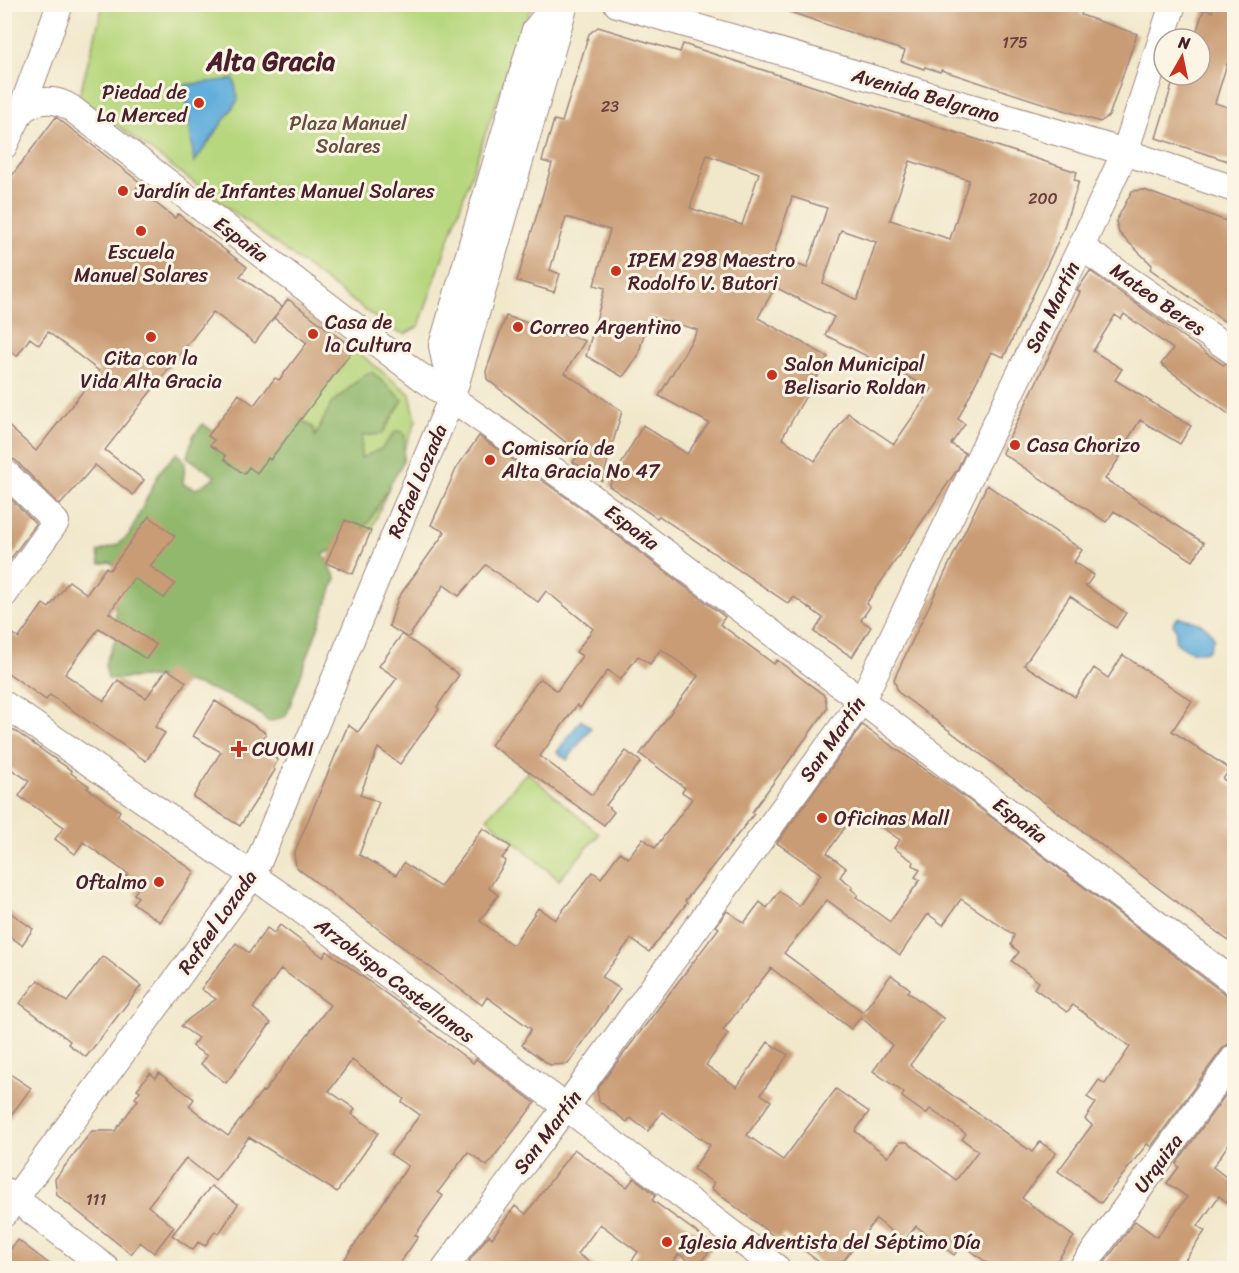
<svg xmlns="http://www.w3.org/2000/svg" width="1239" height="1273" font-family="Sriracha,sans-serif">
<rect width="100%" height="100%" fill="#fcf5e5"/>
<filter id="ink" filterUnits="userSpaceOnUse"><feTurbulence type="fractalNoise" baseFrequency=".0167" numOctaves="2"/><feDisplacementMap in="SourceGraphic" scale="12" xChannelSelector="R" yChannelSelector="G"/><feConvolveMatrix kernelMatrix="1 2 1 2 8 2 1 2 1" color-interpolation-filters="sRGB"/></filter>
<filter id="wash" filterUnits="userSpaceOnUse"><feTurbulence type="fractalNoise" baseFrequency=".008" numOctaves="4" result="noise"/><feDisplacementMap in="SourceGraphic" scale="24" xChannelSelector="R" yChannelSelector="G"/><feGaussianBlur stdDeviation="1.35" result="paint"/><feColorMatrix in="noise" values="0 0 0 0 0 0 0 0 0 0 0 0 0 0 0 0 0 1.4 0 .05"/><feComposite in="paint" operator="in"/></filter>
<g filter="url(#wash)">
<rect width="100%" height="100%" fill="#f1e8cc"/>
<!-- green -->
<path fill="#b7d77e" stroke="#807b54" stroke-width="1.5" d="M103,5h431l-10,17 -105,304 -14,8 -13,-4 -313,-233z
M354,349l56,45 6,27 -45,110 -64,-27 -37,-44z
M527,772l72,62 -40,46 -72,-62z"/>
<!-- forest -->
<path fill="#91b86d" stroke="#6e6c4c" stroke-width="1.5" d="M372,372l31,28 -21,34 -20,2 -1,22 20,-9 15,-18h4l5,4 -2,27 -34,60 -19,18 -27,15 13,23 -50,138 -17,6c-28,-27 -81,-43 -120,-45 -13,0 -28,2 -41,2l-3,-15 12,-29 -3,-45 7,-19 -11,-9 -10,2 -2,-12 19,-7 12,-10 31,-64 17,-18 8,10 -2,21 13,5 20,-12 -29,-20 6,-21 10,-12 20,14 75,-20 16,10 1,9 16,-33 34,-30z"/>
<!-- water -->
<path fill="#63afdc" stroke="#566784" stroke-width="1.5" d="M234,79l4,21 -44,63 -9,-78z
M1179,617c14,4 29,6 35,21l-5,12c-11,5 -24,0 -32,-7l-2,-3 1,-10 -3,-6 2,-4z
M581,720l10,8 -24,32 -10,-8z"/>
<g id="blocks">
<!-- building -->
<path fill="#c99c75" fill-rule="evenodd" d="M778,4h306l-3,11 56,19 -28,82 -9,6 -159,-52 -1,2 -15,-5 -1,2 -23,-8 4,-10 -127,-43z
M1214,4h20v63l-7,-3 -12,39 19,6v54l-78,-25 19,-63h25v-36h-6l10,-30 8,3z
M598,27l82,25 3,-8 394,128 -3,8 5,1 -17,52 -58,124 -13,-5 -33,67 7,5 -14,20 14,9 -8,17 -91,134 4,3 -9,13 10,7 -19,30 -38,-25 9,-14 -29,-21 -5,7 -130,-88 -2,2 -48,-32 34,-61 44,29 22,-31 -50,-27 39,-66 -49,-14 -11,40 -15,21 -37,-21 19,-68 -11,-3 16,-55 -44,-13 -16,53 10,4 -6,18 -37,-11 35,-117 -10,-3 12,-41 8,2 27,-88zM707,155l52,18 -17,52 -52,-17zM910,161l59,19 -19,59 -60,-19zM792,197l35,11 -20,60 -34,-12zM841,230l35,12 -19,58 -34,-17zM775,287l59,30 -9,18 107,54 -38,55 -46,-31 -33,48 -33,-23 46,-81 -70,-39z
M56,117l85,66 -5,5 39,30 3,-4 69,53 -7,9 42,31 -27,36 -42,-31 -108,138 39,30 -11,15 -38,-30 -35,40 -45,-45 -11,-4v-34l32,29 63,-80 -51,-39 -9,13 -9,-7 -13,18 -13,-9v-161z
M1144,190l90,34v104l-84,-59 2,-4 -33,-32 -3,-12 16,-30z
M1090,271l133,94 2,-1 9,3v51l-73,-54 12,-15 -49,-35 -3,5 -6,-4 -22,36 29,18 -7,11 76,46 -11,18 -40,-24 -22,35 2,2 -15,22 99,64 -11,18 -79,-50 -8,11 -104,-69 78,-161 -3,-2z
M288,299l66,50 -84,111 -2,-2 -11,15 -8,-6 -5,7 -20,-15 2,-3 -16,-11 4,-5 -6,-4 31,-42 15,11 21,-27 4,2 28,-37 -33,-25z
M506,316l79,25 -20,32 57,38 -20,70 -29,-19 6,-9 -92,-74 -1,-8z
M479,436l105,74 141,107 -5,7 54,40 3,-4 48,36 2,13 -75,103 2,2 -69,87 2,2 -38,49 -18,-13 -29,38 18,12 -52,75 -18,1 -28,-20 9,-16 -44,-32 -5,8 -85,-62 -101,-76 -2,-13 54,-129 10,7 39,-54 -18,-12 23,-32 57,41 -22,32 2,2 -39,55 -22,-16 -18,47 19,7 -20,53 37,20 8,-12 36,24 43,-59 28,19 -9,11 4,3 -17,27 9,7 -18,26 31,23h3l24,-36 17,12 38,-48 8,6 19,-26 8,6 15,-20 12,10 37,-49 -10,-7 3,-4 -45,-34 58,-78 -37,-27 -11,15 -12,-8 -18,24 -12,-10 -28,38 -3,-3 -37,51 52,39 34,-44 15,11 -35,43 8,7 -10,13 -113,-80 49,-67 17,13 25,-35 -6,-4 17,-23 -47,-38 -8,11 -52,-37 -27,31 -15,-11 -36,53 -19,-12 9,-28 47,-66 -14,-7 26,-58z
M987,485l95,65 -8,12 20,13 -8,11 40,27 -10,15 -46,-32 -46,69 51,32 19,-29 14,10 15,-23 69,46 -20,30 58,38 -7,10 11,9v157l-336,-253 -4,-13z
M4,492l32,32 -32,44z
M149,516l26,20 -25,30 25,18 -11,14 -30,-20 -25,35 47,32 -10,14 -47,-31 -34,46 39,27 14,-21 28,18 21,-29 19,13 -31,45 10,6 -19,28 -96,-66 -4,5 -42,-30v-42l15,10 24,-34 6,4 20,-27 18,13 19,-27 4,3z
M345,520l26,11 -18,43 -27,-11z
M215,701l51,32 -8,14 20,13 -5,8 2,2 -35,56 -47,-29 28,-45 -28,-16z
M862,725l104,73 259,196 9,5v44l-7,2 -5,4 -71,98 -4,-3 -46,59 -43,-32 34,-46 -7,-6 11,-16 -9,-6 12,-17 6,4 25,-37 -57,-42 -6,7 -33,-24 5,-6 -27,-21 7,-9 -8,-7 3,-10 -53,-36 -18,26 -15,-11 -28,41 -73,-55 -43,53 79,59 28,-37 19,14 -2,3 36,27 -34,46 122,87 8,-10 16,11 -34,45 52,39 -23,32h-56l-33,-25 -8,11 -38,-29 -12,15 -28,-22 -39,50h-9l-45,-35 -4,6 -68,-52 3,-5 -21,-14 17,-24 -48,-33 -14,19 -18,-13 -3,4 -28,-21 -2,-12 122,-161 -3,-2 11,-15 17,12 16,-21 7,6 12,-17 20,15 22,-32 -44,-31zM857,810l43,30 -6,8 20,14 -1,3 7,5 -5,7 5,3 -30,42 -34,-25 2,-2 -7,-6 2,-2 -13,-10 6,-9 -19,-15zM771,968l80,61 10,-12 31,28 -19,26 31,22 -2,4 24,17 4,-5 36,25 -4,5 16,12 -22,29 -49,-38h-7l-12,15 -33,-26 14,-19 -33,-23 -53,71 -36,-25 24,-34 -10,-7 27,-39 -20,-13 -31,45 -31,-22 22,-31 -5,-4z
M12,729l60,42 -1,2 18,13 -2,2 33,23 -3,5 78,56 -35,50 -27,-19 5,-6 -4,-3 4,-6 -13,-10 3,-4 -45,-32 -8,12 -20,-15 9,-12 -45,-31 10,-15 -25,-17v-24z
M4,908l29,21 -11,16 -18,-13z
M280,925l43,32 4,-6 94,68 -2,3 54,41 3,-4 59,44 -48,63 -19,-14 -30,40 5,4 -28,39 3,2 -22,32h-58l70,-103 -18,-12 30,-39 -18,-13 2,-3 -52,-39 -23,31 26,18 -3,5 26,19 -41,59 -88,-55 -34,44 -29,-23 -38,48 26,21 -20,26 -14,-11 -9,12 -74,-59 -2,-16 26,-34 11,-14h23l23,-31 -3,-2 5,-7 -3,-2 13,-16 6,5 3,-5 35,26 -5,7 39,30 34,-45 2,1 66,-87 -49,-36 -28,39 18,15 -45,60 -25,-19 6,-8 -15,-10 6,-8 -17,-12 9,-8 26,-19 -15,-10 35,-46 13,10 18,-25 7,5z
M103,956l38,30 -55,71 -18,-13 2,-3 -50,-38 18,-23 29,22z
M4,1070l27,18 -27,37z
M1234,1083v53l-21,31 21,16v25l-15,-12 -21,30 7,5 -26,38h-79l35,-48 22,16 30,-40 -20,-14 12,-16 -3,-3z
M574,1149l53,38 7,-9 22,17 -4,5 62,45 -17,22 -18,-13 -11,15h-42l12,-17 -38,-28 -22,30 21,15h-120l-10,-8 20,-26 3,3 23,-32 11,8z
M211,1186l27,18 -19,30 -4,-3 -10,15 -7,-4 -5,8 -21,-15z
M18,1240l38,29h-52v-12z"/>
</g>
</g>
<g filter="url(#ink)">
<use href="#blocks" fill-opacity="0" stroke="#9e847c" stroke-width="1.5"/>
<g fill="none" stroke-linecap="round" stroke-linejoin="round">
<!-- minor casing -->
<g stroke="#9e847c" stroke-width="28">
<path id="minor" d="M617,4l508,148 109,37
M21,111c15,-12 33,-14 50,-3l346,266 176,124 641,484
M4,146l17,-35 39,-107
M1081,247l153,105
M451,391l-9,-45 93,-316 21,-26
M4,471l52,51 -52,73
M4,704l281,194 281,209 211,161
M4,1190l102,78
M4,1214l249,-339 199,-478 113,-393
M445,1268l121,-161 296,-407 219,-453 44,-95 48,-148
M1082,1268l152,-210"/>
</g>
<!-- minor -->
<use href="#minor" stroke="#fff" stroke-width="26"/>
</g>
</g>
<!-- markers -->
<g fill="#c8321e" stroke="#fcf5e5" stroke-width="2">
<circle cx="199" cy="103" r="6"/>
<circle cx="123" cy="191" r="6"/>
<circle cx="141" cy="231" r="6"/>
<circle cx="616" cy="271" r="6"/>
<circle cx="518" cy="327" r="6"/>
<circle cx="313" cy="334" r="6"/>
<circle cx="151" cy="337" r="6"/>
<circle cx="772" cy="375" r="6"/>
<circle cx="1015" cy="445" r="6"/>
<circle cx="490" cy="460" r="6"/>
<path d="M236 740h6v6h6v6h-6v6h-6v-6h-6v-6h6z"/>
<circle cx="822" cy="818" r="6"/>
<circle cx="159" cy="882" r="6"/>
<circle cx="667" cy="1242" r="6"/>
</g>
<g text-anchor="middle" stroke-width="6" stroke-linejoin="round" paint-order="stroke">
<!-- number labels -->
<g font-size="16" fill="#6a3e3e">
<text x="1015" y="48">175</text>
<text x="610" y="112">23</text>
<text x="1043" y="204">200</text>
<text x="96" y="1205">111</text>
</g>
<!-- poi labels -->
<g font-size="20" fill="#4a1f2b" stroke="#fcf5e5" text-anchor="start">
<text x="187" y="99" text-anchor="end">Piedad de<tspan x="187" dy="23">La Merced</tspan></text>
<text x="135" y="198">Jardín de Infantes Manuel Solares</text>
<text x="141" y="259" text-anchor="middle">Escuela<tspan x="141" dy="23">Manuel Solares</tspan></text>
<text x="628" y="267">IPEM 298 Maestro<tspan x="628" dy="23">Rodolfo V. Butori</tspan></text>
<text x="325" y="329">Casa de<tspan x="325" dy="23">la Cultura</tspan></text>
<text x="530" y="334">Correo Argentino</text>
<text x="151" y="365" text-anchor="middle">Cita con la<tspan x="151" dy="23">Vida Alta Gracia</tspan></text>
<text x="784" y="371">Salon Municipal<tspan x="784" dy="23">Belisario Roldan</tspan></text>
<text x="1027" y="452">Casa Chorizo</text>
<text x="502" y="455">Comisaría de<tspan x="502" dy="23">Alta Gracia No 47</tspan></text>
<text x="252" y="756">CUOMI</text>
<text x="834" y="825">Oficinas Mall</text>
<text x="147" y="889" text-anchor="end">Oftalmo</text>
<text x="679" y="1249">Iglesia Adventista del Séptimo Día</text>
</g>
<!-- street labels -->
<g font-size="20" fill="#4a1f2b" stroke="#fcf5e5">
<text transform="translate(926 95) rotate(16)" y="7">Avenida Belgrano</text>
<text transform="translate(241 239) rotate(37)" y="7">España</text>
<text transform="translate(1158 299) rotate(35)" y="7">Mateo Beres</text>
<text transform="translate(1052 307) rotate(-64)" y="7">San Martín</text>
<text transform="translate(417 481) rotate(-67)" y="7">Rafael Lozada</text>
<text transform="translate(632 527) rotate(37)" y="7">España</text>
<text transform="translate(832 739) rotate(-55)" y="7">San Martín</text>
<text transform="translate(1020 820) rotate(37)" y="7">España</text>
<text transform="translate(217 922) rotate(-55)" y="7">Rafael Lozada</text>
<text transform="translate(395 980) rotate(37)" y="7">Arzobispo Castellanos</text>
<text transform="translate(547 1132) rotate(-53)" y="7">San Martín</text>
<text transform="translate(1158 1163) rotate(-54)" y="7">Urquiza</text>
</g>
<!-- park labels -->
<g font-size="20" fill="#654d40" stroke="#fcf5e5">
<text x="348" y="130">Plaza Manuel<tspan x="348" dy="23">Solares</tspan></text>
</g>
<!-- district labels -->
<g font-size="26" font-weight="bold" fill="#4a1f2b" stroke="#fcf5e5">
<text x="271" y="70">Alta Gracia</text>
</g>
</g>
<!-- margin -->
<rect width="1239" height="1273" fill="none" stroke="#fcf5e5" stroke-width="24"/>
<!-- north arrow -->
<g transform="translate(1182 57) rotate(9)"><circle r="28" fill="#fcf5e5" stroke="#b59f9b" stroke-width="1.5"/>
<path d="M0-4.5L10 22L0 15L-10 22Z" fill="#c8321e"/>
<text y="-9" font-size="16" font-weight="bold" text-anchor="middle" fill="#4a1f2b">N</text>
</g>
</svg>
